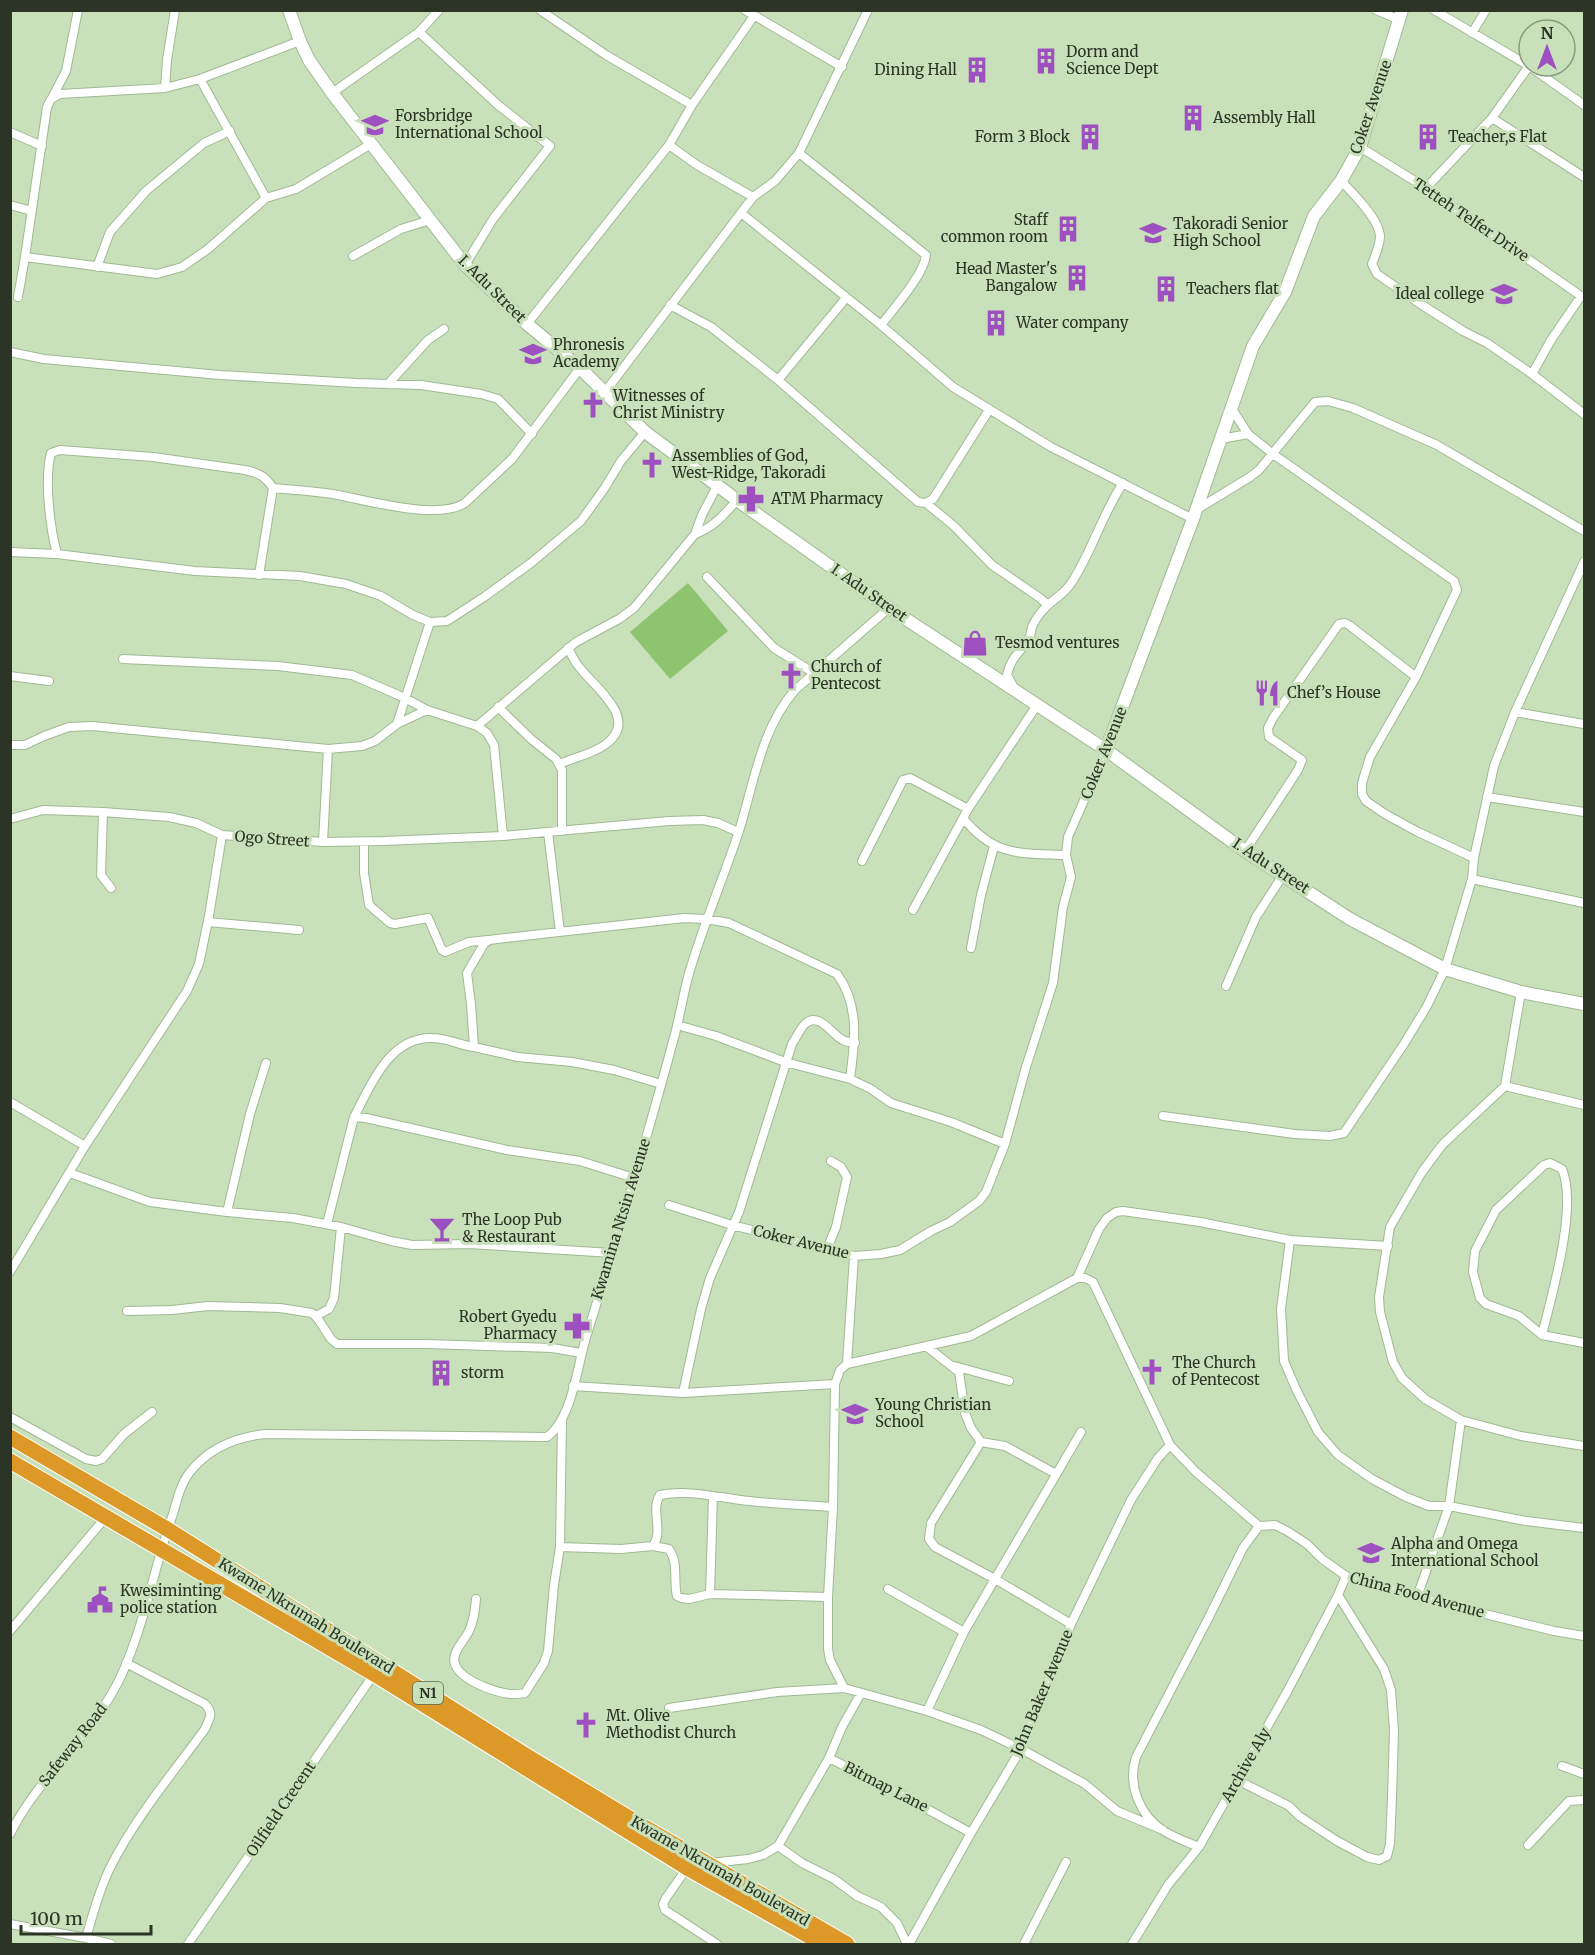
<svg xmlns="http://www.w3.org/2000/svg" width="1595" height="1955" font-family="Merriweather,serif">
<rect width="100%" height="100%" fill="#c8e1bb"/>
<!-- green -->
<path fill="#8ec36f" d="M688,583l40,48 -58,48 -40,-47z"/>
<g fill="none" stroke-linecap="round" stroke-linejoin="round">
<!-- street casing -->
<g stroke="#a1b994" stroke-width="10">
<path id="street" d="M540,10l66,45 86,50 62,-89
M745,10l97,57
M1376,10l24,10
M1434,10l95,56
M419,32l79,73 52,41 -57,73 -28,46
M1472,33l14,-23
M1529,66l55,39
M165,88l2,-28 8,-50
M332,93l87,-61 20,-22
M52,98l14,-27 12,-61
M1492,118l37,-52
M10,132l32,14
M669,145l23,-40
M1360,147l66,41 155,108 -30,44 -19,34 52,40
M799,153l127,102c-2,20 -32,53 -45,70
M1341,181c12,12 38,38 39,55 0,9 -5,20 -8,28l5,10 45,31 41,26 24,12 45,31
M1426,188l66,-70 92,59
M266,198l-66,-119 100,-38
M10,205l22,6
M741,213l140,112 72,62 98,60 142,72
M353,256l48,-27 29,-9
M25,257l22,-150 4,-8 9,-5 105,-6 35,-9
M97,267l13,-35 36,-41 58,-48 26,-12
M18,297l7,-40 132,17 25,-7 26,-18 58,-51 30,-9 75,-45
M670,305l41,22 67,53 140,122 8,1 7,-4 56,-89
M527,324l142,-179 28,20 56,32
M10,352l34,7 176,16 136,8 65,2 60,9 17,5 34,35
M778,380l68,-82
M388,384l40,-44 16,-11
M605,392l148,-195 22,-16 24,-28 69,-143
M1232,409l16,25 25,20 181,127 3,9 -41,87 -46,80 -8,26v11l4,7 19,13 33,18 56,26
M1221,439l27,-5
M273,488c20,2 40,3 60,6 33,6 104,27 132,9l47,-44 68,-91
M926,503l28,23 38,39 48,33 8,7
M1196,510l54,-33 9,-7 56,-68 13,-1 25,7 84,37 147,86
M695,534c19,-7 29,-19 42,-34
M10,552l47,2 138,17 105,5 46,8 35,12 32,19 17,7 17,-1 37,-24 47,-34 50,-42 23,-32 17,-28 24,-29
M57,554c-7,-26 -13,-75 -6,-101l9,-3 93,7 92,13c14,3 20,6 28,18l-14,87
M707,577l67,71 40,25
M123,659l155,7 74,9 53,23 22,12 50,16 99,-84 43,-23 15,-11 61,-74 7,-19 15,-29
M10,676l39,5
M1014,688l-7,-13c4,-18 12,-21 21,-35 3,-4 3,-9 4,-13 3,-7 8,-14 13,-19 10,-11 17,-11 27,-26 20,-31 30,-67 51,-99
M498,707l33,32 25,20 6,11v61
M1515,712l69,12
M397,724l30,-14
M477,726l10,7 7,12 9,91
M10,745h15l19,-9 25,-9 23,-1 236,23 34,-3 13,-5 22,-17 33,-102
M560,764c14,-7 30,-9 43,-18 39,-25 -6,-56 -23,-78 -5,-5 -8,-13 -12,-20
M1487,797l97,15
M103,812l-2,63 10,13
M963,818c32,39 56,35 103,37
M10,819l33,-9 60,2 66,5 27,6 26,12
M548,832l12,100
M323,842l5,-93
M364,842v31l5,32 21,18 5,1 33,-6 14,32 3,2 24,-10 19,-2
M1245,851l53,-81 4,-10 -33,-23 -1,-9 5,-10 66,-94 6,-1 4,2 67,52
M862,861l41,-81 7,-2 58,31
M1472,879l2,-21 20,-92 21,-54 69,-150
M913,910l55,-101 69,-104
M208,922l91,8
M971,948l10,-53 13,-49
M1226,986l30,-69 27,-42
M1521,992l-16,94 79,19
M677,1025l39,11 69,26 65,17 21,10 20,14 60,19 54,22
M661,1084l-47,-14 -42,-8 -54,-5 -44,-10 -3,-43 -4,-31 17,-29 5,-4 8,-1 187,-21 22,1 23,4 108,51c23,31 18,69 13,105
M1505,1086l-63,59 -20,27 -32,55 -11,70 1,15 13,50 9,16 23,21 36,21 60,16 63,10
M10,1102l75,44
M1163,1116l132,18 35,2 14,-3 60,-89 23,-38 18,-37 27,-90 112,24
M354,1117c17,-32 35,-80 78,-79 15,0 27,7 42,9
M70,1173l80,29 77,10 66,6 48,9 50,14 21,4 57,-1 143,9
M669,1205l63,20 122,31 27,-2 19,-4 31,-19 19,-9 29,-21 7,-9 19,-48 21,-77 27,-84 10,-76 8,-30 -5,-22 2,-18 38,-87
M227,1212l23,-98 16,-51
M327,1224l27,-107 12,1 141,32 73,11 54,17
M1388,1246l-98,-6 -9,69 3,52 12,28 22,43 20,23 34,24 34,18 23,9h20l77,15 58,7
M827,1249l9,-22 11,-50 -6,-10 -10,-6
M10,1272l75,-126 102,-155 12,-27 10,-48 13,-81 101,7 61,-1 119,-5 166,-15 34,-1 15,3 20,9
M1077,1278h8l8,4 77,163 26,27 63,54 16,-1 12,6 20,13 15,15 24,17 71,21 137,34 30,5
M127,1311l45,-1 36,-4 72,2 32,5 6,6 13,20 6,5h90l125,4 29,5
M316,1316l13,-7 5,-11 7,-71
M1542,1335c10,-41 36,-128 20,-166l-12,-6 -6,2 -48,45 -21,41 -2,21 7,26 6,6 33,12 23,19 42,8
M926,1346l33,26 6,41 6,15 10,14 24,4 51,28
M847,1364l7,-108
M954,1366l55,15
M573,1386l110,7 152,-9 5,-14 7,-6 124,-28 106,-58 22,-49 8,-11 9,-6 7,-1 77,11 90,18
M683,1393l18,-84 9,-31 29,-66 53,-168c4,-6 8,-15 13,-20 13,-13 27,10 36,15 4,3 9,3 14,4
M10,1417l76,42 10,2 6,-2 22,-25 28,-22
M981,1442l-50,81 -2,16 6,8 60,32 76,45
M833,1507l-5,90v52l2,11 14,28
M653,1546l16,3c10,15 4,30 8,47l4,2 8,1 21,-5 118,3
M560,1547l61,2 32,-3c11,-15 -3,-36 7,-51 29,-6 60,3 89,6 28,3 56,4 84,6l2,-123
M888,1589l76,43
M710,1594l3,-98
M1417,1597l32,-91 12,-86
M476,1599c-1,11 -2,22 -7,32 -4,8 -12,16 -14,24 -7,22 40,38 56,39 5,0 10,0 14,-1l19,-30 4,-12 6,-66 6,-38 2,-125
M10,1631l95,-113
M669,1708l108,-16 67,-4 83,23 54,19 40,19 64,35 32,27 46,19
M927,1711l37,-79 117,-200
M829,1758l65,33 77,42
M1562,1766l22,8
M1237,1780l52,26 10,10 38,25 30,16 12,3 8,-4 3,-12 2,-47 2,-67 -3,-40 -7,-21 -46,-74
M10,1834c29,-59 85,-100 112,-160 23,-51 32,-107 51,-160 4,-14 8,-31 17,-42 19,-24 46,-35 75,-38l282,3c26,-19 30,-72 40,-103 31,-99 61,-199 88,-300 5,-19 8,-38 13,-57 14,-50 35,-97 51,-146 15,-48 22,-102 56,-141l94,-82
M1528,1845l41,-44 15,-1
M778,1846l24,17 32,16 23,17 24,11 16,16 10,21
M1199,1847c-12,-5 -24,-9 -35,-16 -24,-15 -37,-46 -28,-74l72,-138 35,-71 16,-22
M710,1863l38,-4 15,-4 15,-9 51,-88 13,-31 19,-34
M687,1868l-21,30 -3,6 2,6 52,34
M10,1924l76,14 25,6
M86,1938c7,-24 13,-48 24,-70 25,-50 62,-94 95,-139 5,-12 9,-15 0,-25l-79,-41
M188,1944l186,-270
M909,1944l62,-111 50,-84 50,-125 60,-124 27,-42 12,-13
M1024,1944l42,-82
M1132,1944l36,-59 31,-38 88,-155 51,-97 8,-19"/>
</g>
<!-- secondary casing -->
<g stroke="#a1b994" stroke-width="14">
<path id="secondary" d="M289,10l11,31 9,19 23,33 133,172 62,59 53,44 65,64 92,68 152,108 217,142 139,101 105,68 95,50 76,23 63,12
M1106,750l87,-231 60,-173 32,-54 29,-76 27,-35 19,-34 42,-137"/>
</g>
<!-- highway casing -->
<g stroke="#fff" stroke-width="17">
<path id="highway" d="M10,1437l157,92 360,227 112,68 208,120
M10,1461l364,213 313,194 136,76"/>
</g>
<!-- street -->
<use href="#street" stroke="#fff" stroke-width="8"/>
<!-- secondary -->
<use href="#secondary" stroke="#fff" stroke-width="12"/>
<!-- highway -->
<use href="#highway" stroke="#dc9927" stroke-width="15"/>
</g>
<!-- icons -->
<defs>
<g id="building-bare" transform="scale(2.07)"><path d="M-4-6H4V6H1V3H-1V6H-4ZM-2.5-4.3h1.7v1.8h-1.7ZM.8-4.3h1.7v1.8H.8ZM-2.5-1h1.7V.8h-1.7ZM.8-1h1.7V.8H.8Z" fill="#9e4fc0" stroke="#c8e1bb" stroke-width="2.5" paint-order="stroke"/></g>
<g id="school-bare" transform="scale(2.07)"><path d="M0-5L7-2L0 1L-7-2ZM-4 1L0 2.5L4 1V4Q0 6-4 4Z" fill="#9e4fc0" stroke="#c8e1bb" stroke-width="2.5" paint-order="stroke"/></g>
<g id="university-bare" transform="scale(2.07)"><path d="M0-5L7-2L0 1L-7-2ZM-4 1L0 2.5L4 1V4Q0 6-4 4Z" fill="#9e4fc0" stroke="#c8e1bb" stroke-width="2.5" paint-order="stroke"/></g>
<g id="church-bare" transform="scale(2.07)"><path d="M-1.2-6h2.4v3.5h3.3v2.4h-3.3V6h-2.4V-.1h-3.3v-2.4h3.3Z" fill="#9e4fc0" stroke="#c8e1bb" stroke-width="2.5" paint-order="stroke"/></g>
<g id="pharmacy-bare" transform="scale(2.07)"><path d="M-2-6h4v4h4v4h-4v4h-4v-4h-4v-4h4Z" fill="#9e4fc0" stroke="#c8e1bb" stroke-width="2.5" paint-order="stroke"/></g>
<g id="shop-bare" transform="scale(2.07)"><path d="M-5-2.5h2.3a2.7 3.5 0 0 1 5.4 0H5L5.5 6h-11ZM-1.5-2.5h3a1.5 2.3 0 0 0-3 0Z" fill="#9e4fc0" stroke="#c8e1bb" stroke-width="2.5" paint-order="stroke"/></g>
<g id="restaurant-bare" transform="scale(2.07)"><path d="M-5-6h1v4h1v-4h1v4h1v-4h1v5L-1.5 .5V6h-2V.5L-5-1ZM5-6V6H3V1.5H1.5Q1.5-4 5-6Z" fill="#9e4fc0" stroke="#c8e1bb" stroke-width="2.5" paint-order="stroke"/></g>
<g id="bar-bare" transform="scale(2.07)"><path d="M-6-5H6L.8 .8V4.5H3.5V6h-7V4.5H-.8V.8Z" fill="#9e4fc0" stroke="#c8e1bb" stroke-width="2.5" paint-order="stroke"/></g>
<g id="civic-bare" transform="scale(2.07)"><path d="M-.6-6.5H3V-4.5H.6V-3L4-1V1h2V6H-6V1h2V-1L-.6-3ZM-1.2 2.5V6h2.4V2.5Z" fill="#9e4fc0" stroke="#c8e1bb" stroke-width="2.5" paint-order="stroke"/></g>
</defs>
<g fill-rule="evenodd">
<use href="#building-bare" x="1046" y="61"/>
<use href="#building-bare" x="977" y="70"/>
<use href="#building-bare" x="1193" y="118"/>
<use href="#school-bare" x="375" y="125"/>
<use href="#building-bare" x="1090" y="137"/>
<use href="#building-bare" x="1428" y="137"/>
<use href="#building-bare" x="1068" y="229"/>
<use href="#school-bare" x="1153" y="233"/>
<use href="#building-bare" x="1077" y="278"/>
<use href="#building-bare" x="1166" y="289"/>
<use href="#university-bare" x="1504" y="294"/>
<use href="#building-bare" x="996" y="323"/>
<use href="#school-bare" x="533" y="354"/>
<use href="#church-bare" x="593" y="405"/>
<use href="#church-bare" x="652" y="465"/>
<use href="#pharmacy-bare" x="751" y="499"/>
<use href="#shop-bare" x="975" y="643"/>
<use href="#church-bare" x="791" y="676"/>
<use href="#restaurant-bare" x="1267" y="693"/>
<use href="#bar-bare" x="442" y="1229"/>
<use href="#pharmacy-bare" x="577" y="1326"/>
<use href="#church-bare" x="1152" y="1372"/>
<use href="#building-bare" x="441" y="1373"/>
<use href="#school-bare" x="855" y="1414"/>
<use href="#school-bare" x="1371" y="1553"/>
<use href="#civic-bare" x="100" y="1600"/>
<use href="#church-bare" x="586" y="1725"/>
</g>
<g text-anchor="middle" stroke-width="6" stroke-linejoin="round" paint-order="stroke">
<!-- shield labels -->
<rect fill="#c8e1bb" stroke="#5a6852" stroke-width="1.5" x="413" y="1682" width="30" height="22" rx="4.5"/>
<g font-size="14" font-weight="bold" fill="#2b3425">
<text x="428" y="1698">N1</text>
</g>
<!-- poi labels -->
<g font-size="15" fill="#2b3425" stroke="#c8e1bb" text-anchor="start">
<text x="1066" y="57">Dorm and<tspan x="1066" dy="17">Science Dept</tspan></text>
<text x="957" y="75" text-anchor="end">Dining Hall</text>
<text x="395" y="121">Forsbridge<tspan x="395" dy="17">International School</tspan></text>
<text x="1213" y="123">Assembly Hall</text>
<text x="1070" y="142" text-anchor="end">Form 3 Block</text>
<text x="1448" y="142">Teacher,s Flat</text>
<text x="1048" y="225" text-anchor="end">Staff<tspan x="1048" dy="17">common room</tspan></text>
<text x="1173" y="229">Takoradi Senior<tspan x="1173" dy="17">High School</tspan></text>
<text x="1057" y="274" text-anchor="end">Head Master's<tspan x="1057" dy="17">Bangalow</tspan></text>
<text x="1186" y="294">Teachers flat</text>
<text x="1484" y="299" text-anchor="end">Ideal college</text>
<text x="1016" y="328">Water company</text>
<text x="553" y="350">Phronesis<tspan x="553" dy="17">Academy</tspan></text>
<text x="613" y="401">Witnesses of<tspan x="613" dy="17">Christ Ministry</tspan></text>
<text x="672" y="461">Assemblies of God,<tspan x="672" dy="17">West-Ridge, Takoradi</tspan></text>
<text x="771" y="504">ATM Pharmacy</text>
<text x="995" y="648">Tesmod ventures</text>
<text x="811" y="672">Church of<tspan x="811" dy="17">Pentecost</tspan></text>
<text x="1287" y="698">Chef’s House</text>
<text x="462" y="1225">The Loop Pub<tspan x="462" dy="17">&amp; Restaurant</tspan></text>
<text x="557" y="1322" text-anchor="end">Robert Gyedu<tspan x="557" dy="17">Pharmacy</tspan></text>
<text x="1172" y="1368">The Church<tspan x="1172" dy="17">of Pentecost</tspan></text>
<text x="461" y="1378">storm</text>
<text x="875" y="1410">Young Christian<tspan x="875" dy="17">School</tspan></text>
<text x="1391" y="1549">Alpha and Omega<tspan x="1391" dy="17">International School</tspan></text>
<text x="120" y="1596">Kwesiminting<tspan x="120" dy="17">police station</tspan></text>
<text x="606" y="1721">Mt. Olive<tspan x="606" dy="17">Methodist Church</tspan></text>
</g>
<!-- street labels -->
<g font-size="15" fill="#2b3425" stroke="#c8e1bb">
<text transform="translate(1371 107) rotate(-71)" y="5">Coker Avenue</text>
<text transform="translate(1471 220) rotate(34)" y="5">Tetteh Telfer Drive</text>
<text transform="translate(492 289) rotate(45)" y="5">I. Adu Street</text>
<text transform="translate(869 593) rotate(35)" y="5">I. Adu Street</text>
<text transform="translate(1104 753) rotate(-68)" y="5">Coker Avenue</text>
<text transform="translate(272 839) rotate(4)" y="5">Ogo Street</text>
<text transform="translate(1271 866) rotate(33)" y="5">I. Adu Street</text>
<text transform="translate(621 1219) rotate(-73)" y="5">Kwamina Ntsin Avenue</text>
<text transform="translate(801 1242) rotate(14)" y="5">Coker Avenue</text>
<text transform="translate(1417 1595) rotate(15)" y="5">China Food Avenue</text>
<text transform="translate(306 1616) rotate(32)" y="5">Kwame Nkrumah Boulevard</text>
<text transform="translate(1042 1693) rotate(-67)" y="5">John Baker Avenue</text>
<text transform="translate(73 1745) rotate(-52)" y="5">Safeway Road</text>
<text transform="translate(1246 1765) rotate(-60)" y="5">Archive Aly</text>
<text transform="translate(886 1787) rotate(27)" y="5">Bitmap Lane</text>
<text transform="translate(281 1809) rotate(-56)" y="5">Oilfield Crecent</text>
<text transform="translate(720 1871) rotate(30)" y="5">Kwame Nkrumah Boulevard</text>
</g>
</g>
<!-- border -->
<rect width="1595" height="1955" fill="none" stroke="#2b3425" stroke-width="24"/>
<!-- north arrow -->
<g transform="translate(1547 48)"><circle r="28" fill="#c8e1bb" stroke="#899c7f" stroke-width="1.5"/>
<path d="M0-4.5L10 22L0 15L-10 22Z" fill="#9e4fc0"/>
<text y="-9" font-size="16" font-weight="bold" text-anchor="middle" fill="#2b3425">N</text>
</g>
<!-- scale -->
<path d="M21 1925v9h130v-9" fill="none" stroke="#2b3425" stroke-width="3"/>
<text x="30" y="1925" font-size="18" fill="#2b3425" stroke="#c8e1bb" stroke-width="4.5" paint-order="stroke">100 m</text>
</svg>
